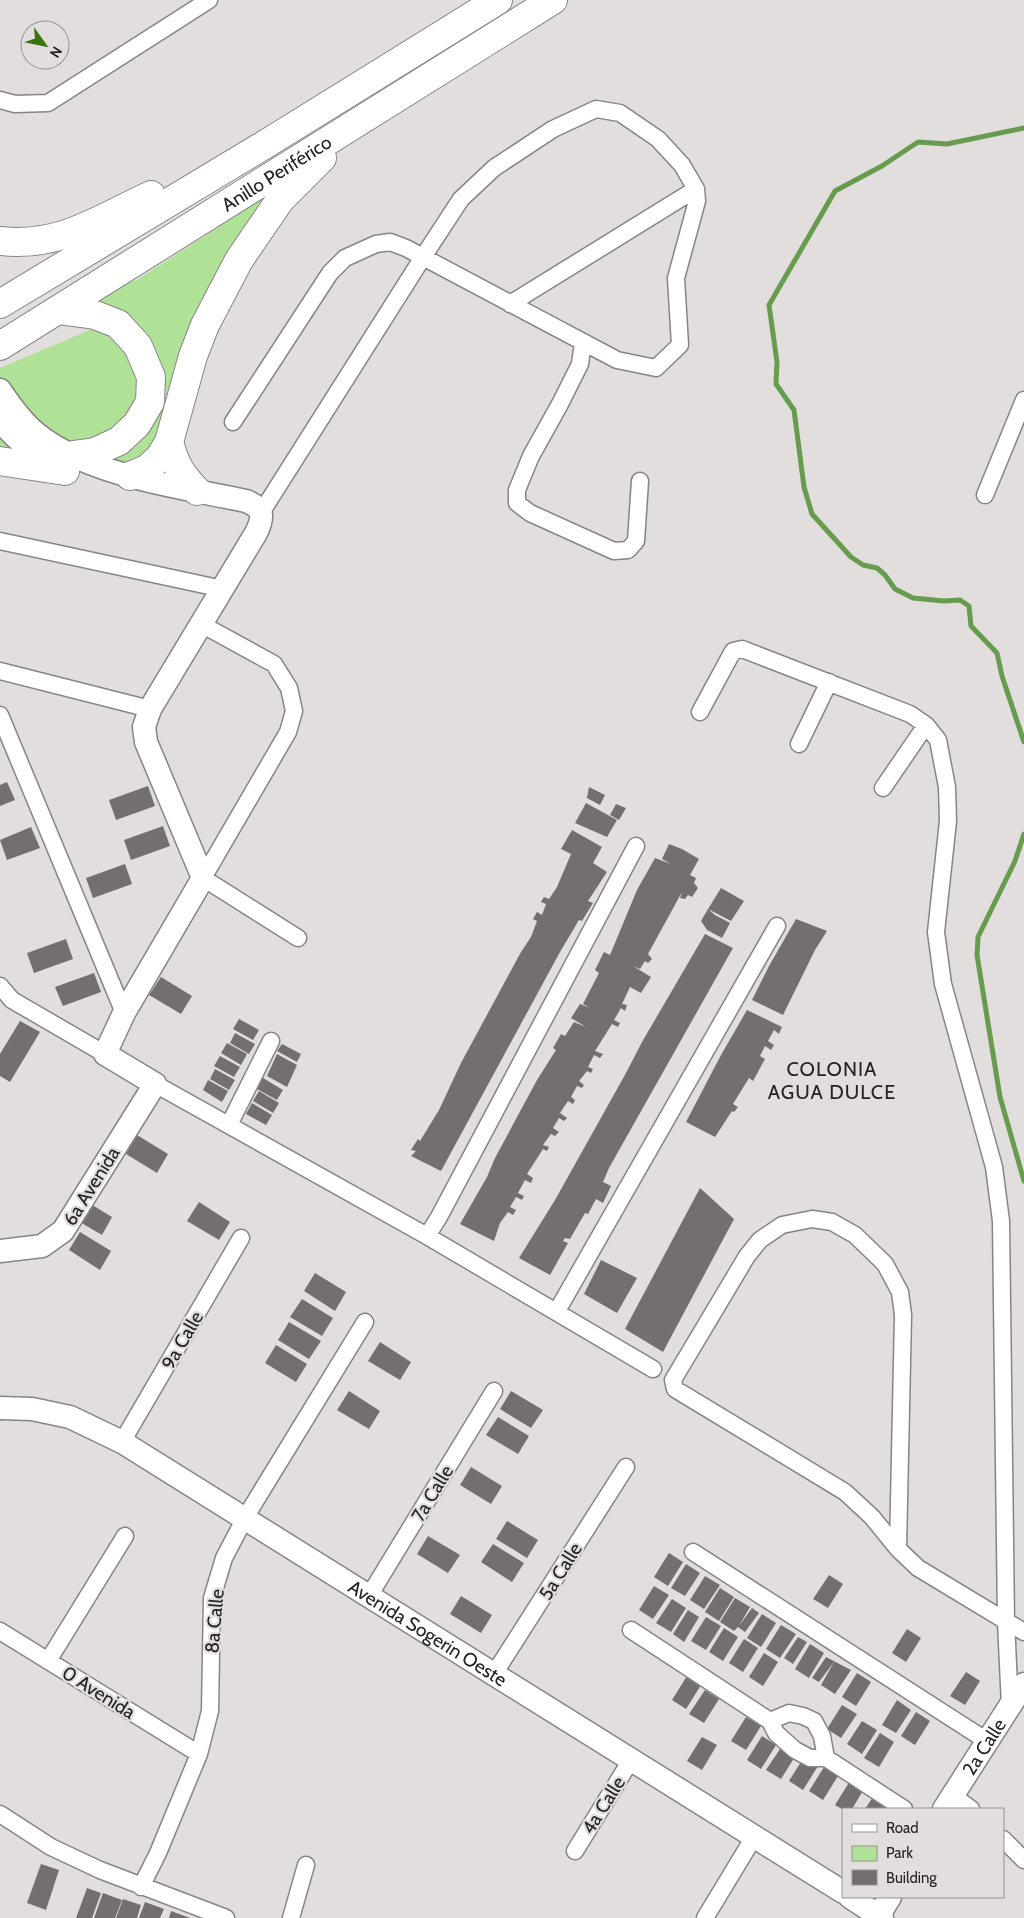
<svg xmlns="http://www.w3.org/2000/svg" width="1024" height="1918" font-family="Cabin,sans-serif">
<rect width="100%" height="100%" fill="#e2dede"/>
<!-- green -->
<path fill="#afe296" d="M267,180l13,20 -41,60 -70,182 -39,34 -65,-5 -65,-10v-93l92,-39 3,-14 -10,-22 52,-13 82,-53 20,-30z"/>
<g fill="none" stroke-linecap="round" stroke-linejoin="round">
<!-- stream -->
<path stroke="#679b4d" stroke-width="5" d="M1024,128l-77,16 -29,-2 -36,24 -47,25 -66,114 8,57 -1,22 18,26 10,77 8,27 39,43 12,8 14,3 8,7 10,14 18,9 31,3 16,-1 9,6 2,20 26,27 5,23 22,66
M1024,834l-9,27 -37,76 -1,18 23,142 24,84"/>
</g>
<!-- building -->
<path fill="#736f6f" d="M7,782l8,18 -15,6v-21z
M148,786l7,20 -39,14 -7,-20z
M589,787l16,8 -5,10 -13,-7z
M586,803l31,17 -10,17 -32,-14z
M616,804l10,4 -7,12 -9,-5z
M163,826l7,20 -39,14 -7,-20z
M31,827l9,21 -33,12 -7,-20z
M572,830l30,17 -9,16 14,9 -19,29 5,2 -11,18 -3,-1 -19,32 -119,219 -30,-15 5,-5 -5,-1 7,-11 2,2 19,-31 22,-47 60,-111 10,-15 6,-16 -4,-2 4,-7 5,3 4,-11 -5,-2 3,-5 5,2 8,-12 14,-33 -10,-5z
M669,844l13,5 17,10 -9,16 6,3 -2,5 4,5 -6,9 -4,-2 -3,4 -5,-1 2,-6 -34,62 4,5 -4,4 -3,-2 -5,8 -7,-3 18,11 -10,16 -11,-6 -8,17 5,1 -2,6 -4,-3 -7,12 6,3 -2,4 -6,-3 -17,27 8,3 -3,4 -6,-3 -6,12 5,2 -2,4 -4,-2 -8,10 5,4 -2,3 -5,-2 -6,11 4,3 -2,4 -5,-3 -8,12 7,5 -3,3 -5,-3 -6,10 6,4 -4,4 -4,-2 -8,11 6,2 -2,4 -4,-2 -16,25 6,4 -2,5 -6,-3 -7,13 6,3 -2,4 -6,-3 -6,10 6,3 -3,5 -5,-3 -8,11 -6,18 -34,-17 27,-47 8,-19 42,-78 19,-30 -3,-2 8,-14 4,2 9,-14 12,5 -15,-9 9,-14 10,4 -7,-4 16,-31 -4,-3 9,-18 6,3 27,-65 18,-32 16,6 -9,-5z
M125,864l7,20 -39,14 -7,-20z
M721,888l23,13 -13,20 -23,-12 7,6 15,8 -8,15 -15,-8 -6,-9 7,-12z
M796,919l31,12 -12,19 -32,65 -31,-15 17,-34z
M705,934l28,14 -124,220 -6,14 8,4 -8,17 -7,-4 -8,15 -3,-1 -15,26 -5,-1 -2,3 5,2 -18,32 -31,-17 36,-58 71,-127 16,-31z
M66,939l7,20 -39,14 -7,-20z
M94,973l7,19 -38,14 -8,-19z
M161,977l31,19 -11,18 -32,-19z
M747,1010l35,17 -3,7 -5,-4 -6,11 6,4 -3,5 -6,-4 -5,10 5,3 -12,22 -4,-3 -16,26 5,3 -4,5 -2,-1 -17,26 -29,-15 35,-67z
M239,1019l20,11 -6,10 -20,-11z
M20,1021l20,11 -30,50 -10,-6v-22z
M235,1033l20,11 -6,10 -19,-11z
M227,1043l20,11 -6,11 -20,-12z
M282,1044l19,10 -4,8 -20,-11z
M277,1054l20,11 -10,22 -20,-11z
M220,1056l20,11 -6,10 -20,-11z
M215,1069l20,11 -6,10 -19,-11z
M263,1078l20,12 -6,10 -20,-11z
M208,1080l20,11 -6,11 -19,-12z
M259,1091l20,12 -6,10 -20,-12z
M252,1103l20,12 -6,10 -20,-11z
M137,1135l31,19 -11,19 -31,-19z
M700,1188l34,31 -71,133 -38,-23z
M199,1202l31,20 -11,18 -32,-19z
M89,1203l23,14 -10,18 -24,-14z
M80,1232l31,19 -11,19 -31,-20z
M601,1260l36,18 -20,35 -33,-19z
M315,1273l31,19 -11,19 -31,-20z
M302,1299l31,19 -11,18 -32,-19z
M289,1322l32,19 -12,18 -31,-19z
M380,1342l31,20 -11,18 -32,-19z
M276,1345l31,19 -11,18 -31,-19z
M349,1391l31,20 -11,18 -32,-19z
M511,1391l32,19 -12,18 -31,-19z
M498,1417l31,19 -11,18 -32,-19z
M471,1467l31,19 -11,18 -31,-19z
M507,1521l31,19 -11,18 -31,-19z
M428,1536l32,19 -12,18 -31,-19z
M493,1544l31,19 -12,19 -31,-20z
M669,1553l14,9 -15,24 -14,-9z
M686,1564l14,9 -15,23 -14,-8z
M829,1575l14,9 -15,24 -15,-9z
M705,1576l15,9 -16,24 -14,-9z
M654,1586l15,9 -16,24 -14,-9z
M720,1588l14,9 -15,24 -14,-9z
M461,1596l31,19 -11,18 -31,-19z
M735,1598l15,9 -11,19 13,-18 7,5 -14,19 -7,-5 -4,4 -14,-9z
M672,1599l14,9 -15,24 -15,-9z
M688,1610l11,7 -15,25 -11,-8z
M762,1614l14,9 -15,24 -14,-9z
M706,1617l15,9 -15,24 -15,-9z
M781,1625l15,9 -16,24 -14,-9z
M724,1628l14,9 -15,24 -14,-9z
M907,1629l14,9 -15,24 -14,-9z
M798,1637l9,5 -14,22 -9,-6z
M744,1639l14,9 -15,24 -14,-9z
M810,1644l14,9 -15,25 -14,-9z
M764,1653l14,9 -15,24 -14,-9z
M826,1657l25,13 -16,24 -14,-9 13,-23 -15,20 -7,-4z
M966,1672l14,9 -15,24 -15,-9z
M857,1673l14,9 -15,24 -14,-9z
M687,1676l14,9 -15,24 -14,-9z
M705,1690l14,9 -15,24 -15,-9z
M897,1700l14,10 -15,23 -14,-8z
M842,1705l15,9 -16,24 -14,-9z
M916,1712l14,9 -15,24 -14,-9z
M746,1717l15,9 -15,24 -15,-9z
M862,1721l15,9 -15,24 -15,-10z
M880,1733l14,9 -15,25 -15,-9z
M762,1736l14,9 -15,24 -14,-9z
M702,1737l15,8 -15,25 -15,-9z
M782,1746l14,9 -15,24 -15,-9z
M804,1757l14,9 -15,24 -14,-9z
M824,1767l14,9 -15,24 -14,-9z
M850,1781l14,8 -12,20h-10l-7,-4z
M873,1797l14,9 -2,3h-20z
M41,1864l18,6 -13,40 -19,-7z
M87,1888l14,5 -9,25h-16z
M103,1893l19,7 -7,18h-21z
M123,1899l18,6 -4,13h-21z
M145,1902l19,7 -4,9h-21z
M171,1911l19,7h-21z"/>
<g fill="none" stroke-linecap="round" stroke-linejoin="round">
<!-- street casing -->
<g stroke="#888485" stroke-width="19">
<path id="street" d="M0,100l15,4 33,-1 161,-103
M510,304l186,-115
M583,342l-3,22 -20,40 -29,52 -14,34v13l13,10 84,38 14,-1 8,-9 4,-60
M233,422l97,-149 15,-15 31,-14 14,-2 16,6 211,112 39,8 24,-23 -4,-67 21,-77 -1,-12 -14,-24 -24,-26 -38,-26 -24,-4 -43,20 -59,39 -33,31 -38,58 -162,256
M985,495l39,-95
M0,541l223,48
M201,624l73,40 15,24 5,23 -6,21 -85,146 95,60
M0,671l150,38
M700,712l33,-61 9,-2 168,65 16,11 12,15 9,47 1,34 -12,111 7,52 51,183 7,54 5,401 4,84
M0,715l124,298
M799,744l30,-62
M883,788l43,-63
M0,986l12,14 93,54
M155,1084l272,152 226,133
M229,1125l42,-84
M427,1236l12,-19 197,-371
M557,1311l220,-385
M122,1442l119,-204
M898,1549l5,-234 -3,-23 -15,-28 -30,-29 -23,-13 -20,-3 -30,6 -22,15 -13,16 -74,124 2,9 170,103 27,25 26,32 20,19 106,64
M693,1552l294,189
M369,1596l125,-205
M631,1630l139,91 6,12 19,17 15,8h16l78,51
M0,1631l199,123
M48,1661l77,-125
M494,1674l132,-207
M770,1721l19,-8 14,3 11,5 8,15 4,22
M952,1795l19,14
M0,1814l51,33 49,23 126,48
M1003,1839l21,21
M575,1851l56,-91
M141,1887l17,-34 41,-99 11,-43 2,-113 12,-40 21,-40 120,-196
M291,1918l15,-53
M705,1918l49,-81"/>
</g>
<!-- secondary casing -->
<g stroke="#888485" stroke-width="25">
<g id="secondary">
<path d="M0,390c10,15 22,32 37,44 53,42 143,53 209,67 18,7 18,16 10,32l-106,176 -6,18 2,15 57,136 -79,135 -19,41 50,30 -92,147 -21,15 -42,5"/>
<path d="M0,420c16,21 36,34 59,47"/>
<path id="s1" d="M0,1408l32,1 38,8 52,25 721,450"/>
<path id="s2" d="M944,1809l80,-125"/>
<path d="M850,1897l32,21"/>
<path d="M879,1915l11,-18"/>
</g>
</g>
<!-- highway casing -->
<g stroke="#888485" stroke-width="30">
<g id="highway">
<path d="M0,241c60,7 99,-22 151,-46"/>
<path d="M0,304l269,-162 229,-142"/>
<path d="M58,310l37,5 23,9 20,22 13,31 -1,25 -13,22 -18,17 -24,11 -22,3"/>
<path id="s3" d="M0,346l553,-346"/>
<path d="M169,442c6,22 12,33 28,49"/>
<path d="M0,461l65,10"/>
<path d="M130,476l17,-7 13,-12 9,-15 24,-86 12,-31 34,-65 41,-60 42,-42"/>
</g>
</g>
<!-- street -->
<use href="#street" stroke="#fff" stroke-width="16"/>
<!-- secondary -->
<use href="#secondary" stroke="#fff" stroke-width="22"/>
<!-- highway -->
<use href="#highway" stroke="#fff" stroke-width="28"/>
</g>
<g text-anchor="middle" stroke-width="4.5" stroke-linejoin="round" paint-order="stroke">
<!-- street labels -->
<g font-size="19" fill="#242222" stroke="#e2dede">
<text dy="7" stroke="none"><textPath href="#s3" startOffset="326">Anillo Periférico</textPath></text>
<text transform="translate(91 1186) rotate(-58)" y="7">6a Avenida</text>
<text transform="translate(182 1340) rotate(-60)" y="7">9a Calle</text>
<text transform="translate(432 1493) rotate(-59)" y="7">7a Calle</text>
<text transform="translate(560 1571) rotate(-58)" y="7">5a Calle</text>
<text transform="translate(214 1621) rotate(-85)" y="7">8a Calle</text>
<text dy="7" stroke="none"><textPath href="#s1" startOffset="489">Avenida Sogerin Oeste</textPath></text>
<text transform="translate(99 1692) rotate(32)" y="7">0 Avenida</text>
<text dy="7" stroke="none"><textPath href="#s2" startOffset="74">2a Calle</textPath></text>
<text transform="translate(603 1805) rotate(-58)" y="7">4a Calle</text>
</g>
<!-- neighbourhood labels -->
<g font-size="20" letter-spacing="1" fill="#242222" stroke="#e2dede">
<text x="832" y="1076">COLONIA<tspan x="832" dy="23">AGUA DULCE</tspan></text>
</g>
</g>
<!-- legend -->
<rect x="842" y="1808" width="162" height="90" fill="#e2dede" stroke="#969393"/>
<rect x="852" y="1824" width="25" height="8" fill="#ffffff" stroke="#969393"/>
<text x="886" y="1833" font-size="15" fill="#242222">Road</text>
<rect x="852" y="1846" width="25" height="15" fill="#afe296" stroke="#969393"/>
<text x="886" y="1858" font-size="15" fill="#242222">Park</text>
<rect x="852" y="1870" width="25" height="15" fill="#736f6f" stroke="#969393"/>
<text x="886" y="1883" font-size="15" fill="#242222">Building</text>
<!-- north arrow -->
<g transform="translate(45 45) rotate(123)"><circle r="24" fill="#e2dede" stroke="#969393"/>
<path d="M0-4L9 19L0 12L-9 19Z" fill="#387409"/>
<text y="-8" font-size="14" font-weight="bold" text-anchor="middle" fill="#242222">N</text>
</g>
</svg>
